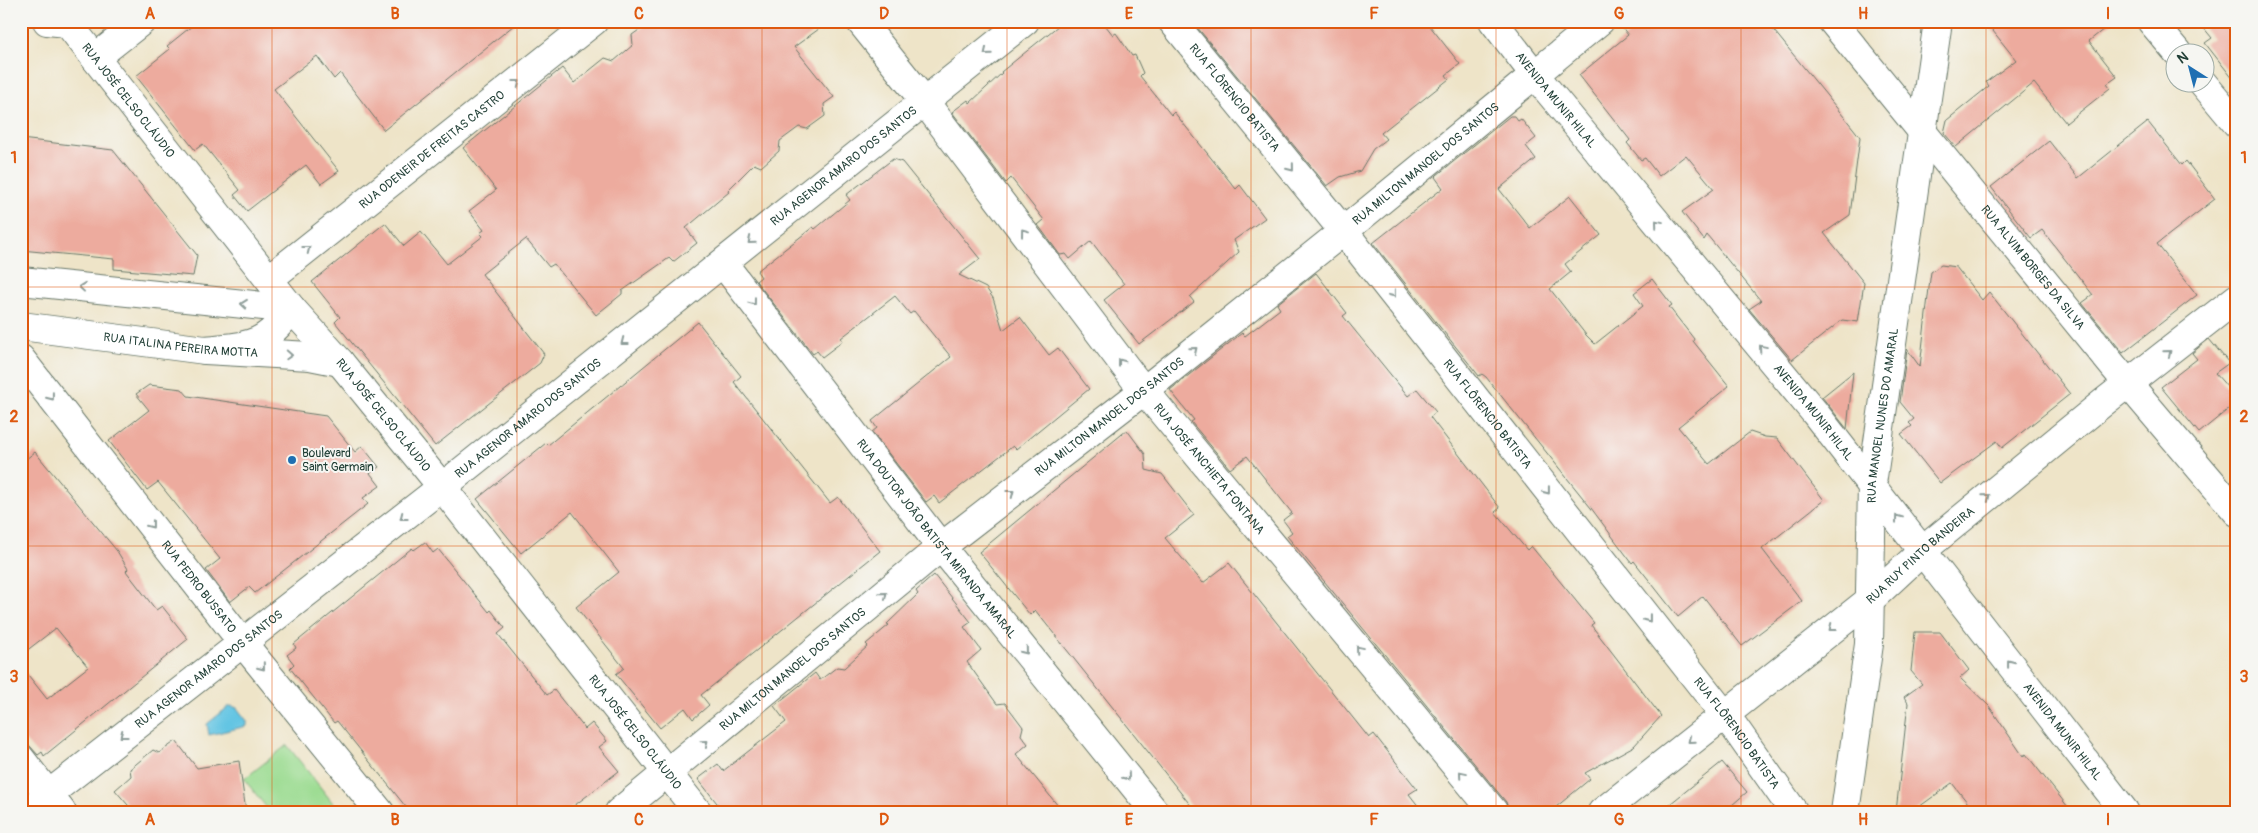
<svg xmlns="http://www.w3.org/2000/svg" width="2258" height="833" font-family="Pangolin,sans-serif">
<rect width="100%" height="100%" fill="#f6f6f2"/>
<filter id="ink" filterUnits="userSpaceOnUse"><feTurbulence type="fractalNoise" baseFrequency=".02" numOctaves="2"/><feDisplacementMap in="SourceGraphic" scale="10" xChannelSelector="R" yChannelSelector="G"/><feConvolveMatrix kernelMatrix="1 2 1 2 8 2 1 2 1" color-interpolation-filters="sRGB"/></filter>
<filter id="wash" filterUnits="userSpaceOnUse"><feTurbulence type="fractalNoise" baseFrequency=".0096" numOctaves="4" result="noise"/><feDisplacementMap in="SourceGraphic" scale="20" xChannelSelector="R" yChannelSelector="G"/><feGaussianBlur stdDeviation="1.12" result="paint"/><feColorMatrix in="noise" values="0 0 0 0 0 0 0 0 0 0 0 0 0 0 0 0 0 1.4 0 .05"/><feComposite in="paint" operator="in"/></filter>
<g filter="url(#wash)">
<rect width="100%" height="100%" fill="#eee4c8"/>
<!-- green -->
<path fill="#9cdc92" stroke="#5e8c63" d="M287,745l53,67h-70l-26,-33z"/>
<!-- water -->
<path fill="#64c5e3" stroke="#42818c" d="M232,706l5,2 10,13v5l-38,9 -2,-11 21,-17z"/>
<g id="blocks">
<!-- building -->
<path fill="#edab9e" d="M198,21h321l-135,109 -44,-57 -6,6 -17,-23 -43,33 65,82 -18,13 -15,-19 -59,46 -13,-16 6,-5 -37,-46 -8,6 -59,-74 34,-27 -3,-3z
M652,21h178l-36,26 40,50 -10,7 1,12 -18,13 -8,-2 -19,14 -1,10 -18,16 -7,-3 -26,26 1,2 -43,36 11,15 -24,19 -4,-4 -47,33v3l-26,21 -42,-51 -5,3 -23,-28 -44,35 62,80 -4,9 -105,83 -100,-124 5,-5 -28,-35 73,-59 19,23 17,-14 26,32 36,-28 -3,-3 4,-3 -15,-19 27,-21 -33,-42 99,-80 12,15 31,-25 9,3 19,-16 -1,-10z
M1064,21h38l11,14 3,-2 16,23 3,-1 8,18 -3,3 31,39 3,-3 62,77 4,-4 25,33 -31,22 5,12 -49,45 4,5 -55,42 -35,-44 20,-16 -33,-43 -21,18 -4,-5 -6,1 -22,-30 6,-5 -33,-42 -5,5 -54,-71 16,-12 2,3 32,-30 -1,-1z
M1192,21h170l2,4 5,-4h57l34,43 -14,11 3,4 -68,54 5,6 -13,10 -13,22 -20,6 -13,9z
M1617,21h149l87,107 7,9 -10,78 -26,18 40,50 -6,39 -16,-2 -50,40 -43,-51 12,-8 -54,-66 -3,5 -22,-28 32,-23 -28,-34 -27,21 -14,-18 -4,2 -14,-17 3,-3 -51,-65 49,-40z
M1985,21h129l-25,20 28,36 -10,7 3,4 -44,35 -32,-40 -78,64 -12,-14 3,-13 42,-34 -3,-4 30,-22z
M2198,21h39v63l-32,-41 7,-5z
M1510,116h4l4,5 3,-2 15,19 -10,8 10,13 -37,30 31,39 40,-32 31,39 -36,29 6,8 -21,17 36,46 9,9 48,-38 -9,-13 18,-14 20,26 -3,2 25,32 -1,2 36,45 -51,41 31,37 41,-32 15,5 12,1 47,62 -62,49 40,52 -60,45 -39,-50 -25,21 -44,-56 -2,2 -41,-55 -105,-131 -4,-3 -3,2 -106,-133 70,-55 -8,-11 2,-2z
M2148,122l34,43 4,-4 29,38 -58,45 40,51 -74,58 -41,-50 11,-8 -51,-65 -11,8 -40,-51 58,-46 29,37z
M21,139l92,11 84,105 -4,21 -79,-7v-10l-93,-9z
M893,159l9,3 78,97 -21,16 27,13 7,10 10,32 17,-13 29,38 9,-7 31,41 -73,60 -3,-3 -74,57 -5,-7 -8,6 -54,-70 5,-4 -5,-7 79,-64 -37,-46 -4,3 -15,-18 -54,42 2,3 -21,16 -5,-6 -4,3 -57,-73 5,-4 -4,-6 56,-44 2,2 35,-29 -4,-5z
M1941,265l15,2 26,33 7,-8 81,102 -68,54 -5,-7 -57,42 -39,-49 11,-8 -3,-3 5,-4 -14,-17 7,-53 13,18 10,-88 1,-7z
M1316,273l31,40 -4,3 65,80 9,-7 19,23 -6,5 70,91 -5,4 32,38 4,-4 63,77 -3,2 70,91 -27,30 -49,27 5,6 -40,33h-41l-3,-10 -219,-266 5,-4 -9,-12 9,-7 -45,-57 -17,13 -39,-47 3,-2 -24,-30 72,-57 3,3 35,-27 -3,-5z
M698,322l43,54 -7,6 96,121 8,-6 42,54 -179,144 8,10 -16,14 -8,-11 -25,20 -44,-54 8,-6 -48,-61 43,-35 -47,-60 -51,41 -44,-54 69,-56 2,2z
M2209,339l20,24 -14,10 22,25v4l-38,31 -38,-46 36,-28 -5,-6z
M1853,372l-6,57 -25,-32z
M149,385l33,4 6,7 138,20 29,36 7,-6 17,21 -9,6 10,13 -17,12 5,6 -113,89 -6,-6 -19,15 -24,-32 14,-11 -62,-77 -11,8 -38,-49 40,-31 -13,-16z
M1127,430l18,24 1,16 16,4 32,41 -29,23 38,45 26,-20 140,175 5,-4 43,55 -8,5 14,18h-227l-161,-202 -5,5 -51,-63z
M35,452l82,99 11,18 -2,2 30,39 6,-4 26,33 -144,117 -2,-4 -4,3 -17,-19v-70l26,33 41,-32 -32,-39 -35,27v-192z
M425,542l8,11 5,-4 51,63 2,-2 14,18 -7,6 49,61 7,-5 31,39 7,-6 15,18 -8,6 20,24 -53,41h-156l-73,-91 -3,2 -44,-55 4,-4 -7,-9 9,-7 -2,-4 118,-96 2,2z
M934,575l37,47 -7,5 17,23 -14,12 30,42 8,-1 18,24 -2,8 7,9 -12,10 47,58h-339l-26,-33 20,-15 5,7 63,-49 -12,-16 41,-33 5,7 17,-13 7,1 24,-22 -2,-2 23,-19 -2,-1 31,-30 -2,-3z
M1915,632h25l29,38 -9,8 29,28 34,50 3,-2 46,58h-97l-23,-29 -40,29h-16l12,-109 -4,-6 18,-13 -11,-13z
M176,741l21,27 42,-7 7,51h-112l-19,-22 16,-14 -1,-7 23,-19 6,3z
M1722,762l25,30 -23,20h-64z"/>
</g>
</g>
<g filter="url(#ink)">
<use href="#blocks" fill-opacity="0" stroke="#677768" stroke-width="1"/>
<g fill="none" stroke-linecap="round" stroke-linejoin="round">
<!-- street casing -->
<g stroke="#677768" stroke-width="30">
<g id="street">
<path d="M47,21l21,2"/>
<path id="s1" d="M860,21l65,81 208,275 361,435"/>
<path id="s2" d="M1172,21l181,222 382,485 59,84"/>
<path id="s3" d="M1493,21l41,53 281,339 310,399"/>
<path id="s4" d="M1832,21l282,346 123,145"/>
<path d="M2151,21l26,31"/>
<path d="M95,58l47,-37"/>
<path d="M2202,82l35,42"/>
<path id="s5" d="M723,263l211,275 221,274"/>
<path id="s6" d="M269,279l325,-258"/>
<path d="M21,281l271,28"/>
<path id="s7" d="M21,326l184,24 105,6 30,6"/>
<path id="s8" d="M21,359l221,283 138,170"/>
<path d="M21,759l41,53"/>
<path id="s9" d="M26,812l416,-325 583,-466"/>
<path id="s10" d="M619,812l322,-265 210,-162 205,-164 244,-200"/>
<path id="s11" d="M1602,812l269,-213 57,-53 176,-144 133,-104"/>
<path id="s12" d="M1845,812l24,-168 3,-160 66,-463"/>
</g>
</g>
<!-- secondary casing -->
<g stroke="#677768" stroke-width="30">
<g id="secondary">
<path id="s13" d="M66,21l226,288 48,53 102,125 256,325"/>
<path d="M205,350c46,-5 57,-2 87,-41"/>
</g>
</g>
<!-- street -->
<use href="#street" stroke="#fff" stroke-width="28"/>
<!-- secondary -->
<use href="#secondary" stroke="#fff" stroke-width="28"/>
</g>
<!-- one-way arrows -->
<defs><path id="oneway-chevron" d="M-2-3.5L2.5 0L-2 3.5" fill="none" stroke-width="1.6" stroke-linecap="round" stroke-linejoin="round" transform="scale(1.25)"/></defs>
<g stroke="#8f9e9a">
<use href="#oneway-chevron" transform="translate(987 52) rotate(141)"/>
<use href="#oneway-chevron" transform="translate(517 83) rotate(-38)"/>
<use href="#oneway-chevron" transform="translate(1291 168) rotate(51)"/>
<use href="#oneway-chevron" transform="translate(1658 223) rotate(-130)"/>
<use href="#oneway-chevron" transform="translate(1024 232) rotate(-127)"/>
<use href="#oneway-chevron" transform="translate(751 241) rotate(141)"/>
<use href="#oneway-chevron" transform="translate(307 249) rotate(-38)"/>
<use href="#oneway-chevron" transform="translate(82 287) rotate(-174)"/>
<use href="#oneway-chevron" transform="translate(1393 294) rotate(52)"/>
<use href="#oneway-chevron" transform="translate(753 302) rotate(53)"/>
<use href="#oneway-chevron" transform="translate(244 304) rotate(-174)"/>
<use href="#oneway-chevron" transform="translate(624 342) rotate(142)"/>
<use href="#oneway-chevron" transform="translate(1762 348) rotate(-130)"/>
<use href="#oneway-chevron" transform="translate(1194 350) rotate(-39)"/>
<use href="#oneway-chevron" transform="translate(2168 353) rotate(-39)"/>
<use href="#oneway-chevron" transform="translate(289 355) rotate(3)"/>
<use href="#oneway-chevron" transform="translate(1121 362) rotate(-127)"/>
<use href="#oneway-chevron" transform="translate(51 397) rotate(52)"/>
<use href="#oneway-chevron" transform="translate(1547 491) rotate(52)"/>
<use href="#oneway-chevron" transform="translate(1011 493) rotate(-38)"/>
<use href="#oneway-chevron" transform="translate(1987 497) rotate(-39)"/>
<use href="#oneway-chevron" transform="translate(403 517) rotate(142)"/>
<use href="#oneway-chevron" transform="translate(1898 518) rotate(-127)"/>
<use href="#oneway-chevron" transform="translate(151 525) rotate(52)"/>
<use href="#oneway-chevron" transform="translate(884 595) rotate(-40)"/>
<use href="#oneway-chevron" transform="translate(1648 619) rotate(52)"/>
<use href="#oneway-chevron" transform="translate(1832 628) rotate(142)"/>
<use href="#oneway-chevron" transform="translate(1359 649) rotate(-130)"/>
<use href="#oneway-chevron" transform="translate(1025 651) rotate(51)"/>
<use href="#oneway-chevron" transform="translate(2010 663) rotate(-128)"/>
<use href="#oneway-chevron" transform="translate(262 667) rotate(51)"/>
<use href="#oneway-chevron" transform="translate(123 735) rotate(142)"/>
<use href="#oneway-chevron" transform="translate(1691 740) rotate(141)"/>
<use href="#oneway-chevron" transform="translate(705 743) rotate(-40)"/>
<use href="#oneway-chevron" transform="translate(1462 774) rotate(-130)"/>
<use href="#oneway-chevron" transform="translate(1127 777) rotate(51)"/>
</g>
</g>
<!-- grid -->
<path fill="none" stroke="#de580e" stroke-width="1" stroke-opacity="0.55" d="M272,21v791M517,21v791M762,21v791M1007,21v791M1251,21v791M1496,21v791M1741,21v791M1986,21v791M21,287h2216M21,546h2216"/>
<!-- markers -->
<circle fill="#1f6fb2" stroke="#f6f6f2" stroke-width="2" cx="292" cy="460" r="5"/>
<g text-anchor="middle" stroke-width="4" stroke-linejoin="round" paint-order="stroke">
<!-- street labels -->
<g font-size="12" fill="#1f3d34" stroke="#f6f6f2">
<text dy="4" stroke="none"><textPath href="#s2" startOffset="99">RUA FLÔRENCIO BATISTA</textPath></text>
<text dy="4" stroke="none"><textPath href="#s3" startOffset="101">AVENIDA MUNIR HILAL</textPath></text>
<text dy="4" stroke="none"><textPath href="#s13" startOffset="101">RUA JOSÉ CELSO CLÁUDIO</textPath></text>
<text dy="4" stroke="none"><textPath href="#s6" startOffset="208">RUA ODENEIR DE FREITAS CASTRO</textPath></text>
<text dy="4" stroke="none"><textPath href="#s10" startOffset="1035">RUA MILTON MANOEL DOS SANTOS</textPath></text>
<text dy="4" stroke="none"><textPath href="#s9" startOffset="1042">RUA AGENOR AMARO DOS SANTOS</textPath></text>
<text dy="4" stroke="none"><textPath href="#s4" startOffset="318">RUA ALVIM BORGES DA SILVA</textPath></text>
<text dy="4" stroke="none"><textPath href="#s7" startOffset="161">RUA ITALINA PEREIRA MOTTA</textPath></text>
<text dy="4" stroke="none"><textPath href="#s3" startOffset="506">AVENIDA MUNIR HILAL</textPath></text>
<text dy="4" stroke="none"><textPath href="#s2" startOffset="504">RUA FLÔRENCIO BATISTA</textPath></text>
<text dy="4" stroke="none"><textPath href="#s13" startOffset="506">RUA JOSÉ CELSO CLÁUDIO</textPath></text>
<text dy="4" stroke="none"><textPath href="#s10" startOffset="630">RUA MILTON MANOEL DOS SANTOS</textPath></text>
<text dy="4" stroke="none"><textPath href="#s12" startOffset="399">RUA MANOEL NUNES DO AMARAL</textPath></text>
<text dy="4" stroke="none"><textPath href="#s9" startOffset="638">RUA AGENOR AMARO DOS SANTOS</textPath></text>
<text dy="4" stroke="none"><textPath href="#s1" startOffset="568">RUA JOSÉ ANCHIETA FONTANA</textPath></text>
<text dy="4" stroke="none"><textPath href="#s5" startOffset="349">RUA DOUTOR JOÃO BATISTA MIRANDA AMARAL</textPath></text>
<text dy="4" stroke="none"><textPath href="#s11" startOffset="409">RUA RUY PINTO BANDEIRA</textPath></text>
<text dy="4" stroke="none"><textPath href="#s8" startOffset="289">RUA PEDRO BUSSATO</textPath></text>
<text dy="4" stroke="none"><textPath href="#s9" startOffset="232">RUA AGENOR AMARO DOS SANTOS</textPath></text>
<text dy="4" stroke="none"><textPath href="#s10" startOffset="225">RUA MILTON MANOEL DOS SANTOS</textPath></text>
<text dy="4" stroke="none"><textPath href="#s3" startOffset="911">AVENIDA MUNIR HILAL</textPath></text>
<text dy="4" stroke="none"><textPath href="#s13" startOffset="911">RUA JOSÉ CELSO CLÁUDIO</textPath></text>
<text dy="4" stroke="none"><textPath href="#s2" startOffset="909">RUA FLÔRENCIO BATISTA</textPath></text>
</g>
<!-- poi labels -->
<g font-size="12" fill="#1f3d34" stroke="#f6f6f2" text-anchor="start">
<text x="302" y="457">Boulevard<tspan x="302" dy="14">Saint Germain</tspan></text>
</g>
</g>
<!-- margin -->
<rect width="2258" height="833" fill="none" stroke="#f6f6f2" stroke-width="55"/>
<!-- north arrow -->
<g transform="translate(2190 68) rotate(324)"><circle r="24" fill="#f6f6f2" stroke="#a0aca6"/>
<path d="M0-4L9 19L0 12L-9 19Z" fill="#1f6fb2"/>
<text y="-8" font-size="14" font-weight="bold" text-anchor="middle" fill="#1f3d34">N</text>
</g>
<rect x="28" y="28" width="2202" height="778" fill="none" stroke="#de580e" stroke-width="2"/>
<g font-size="16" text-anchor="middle" font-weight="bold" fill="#de580e">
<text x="150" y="19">A</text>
<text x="395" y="19">B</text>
<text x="639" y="19">C</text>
<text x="884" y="19">D</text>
<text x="1129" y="19">E</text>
<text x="1374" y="19">F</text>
<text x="1619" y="19">G</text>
<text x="1863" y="19">H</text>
<text x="2108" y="19">I</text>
<text x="14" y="163">1</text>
<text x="2244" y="163">1</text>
<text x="14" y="422">2</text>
<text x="2244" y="422">2</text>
<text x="14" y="682">3</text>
<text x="2244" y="682">3</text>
<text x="150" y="825">A</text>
<text x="395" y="825">B</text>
<text x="639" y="825">C</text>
<text x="884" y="825">D</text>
<text x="1129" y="825">E</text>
<text x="1374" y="825">F</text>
<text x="1619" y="825">G</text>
<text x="1863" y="825">H</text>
<text x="2108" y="825">I</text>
</g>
</svg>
